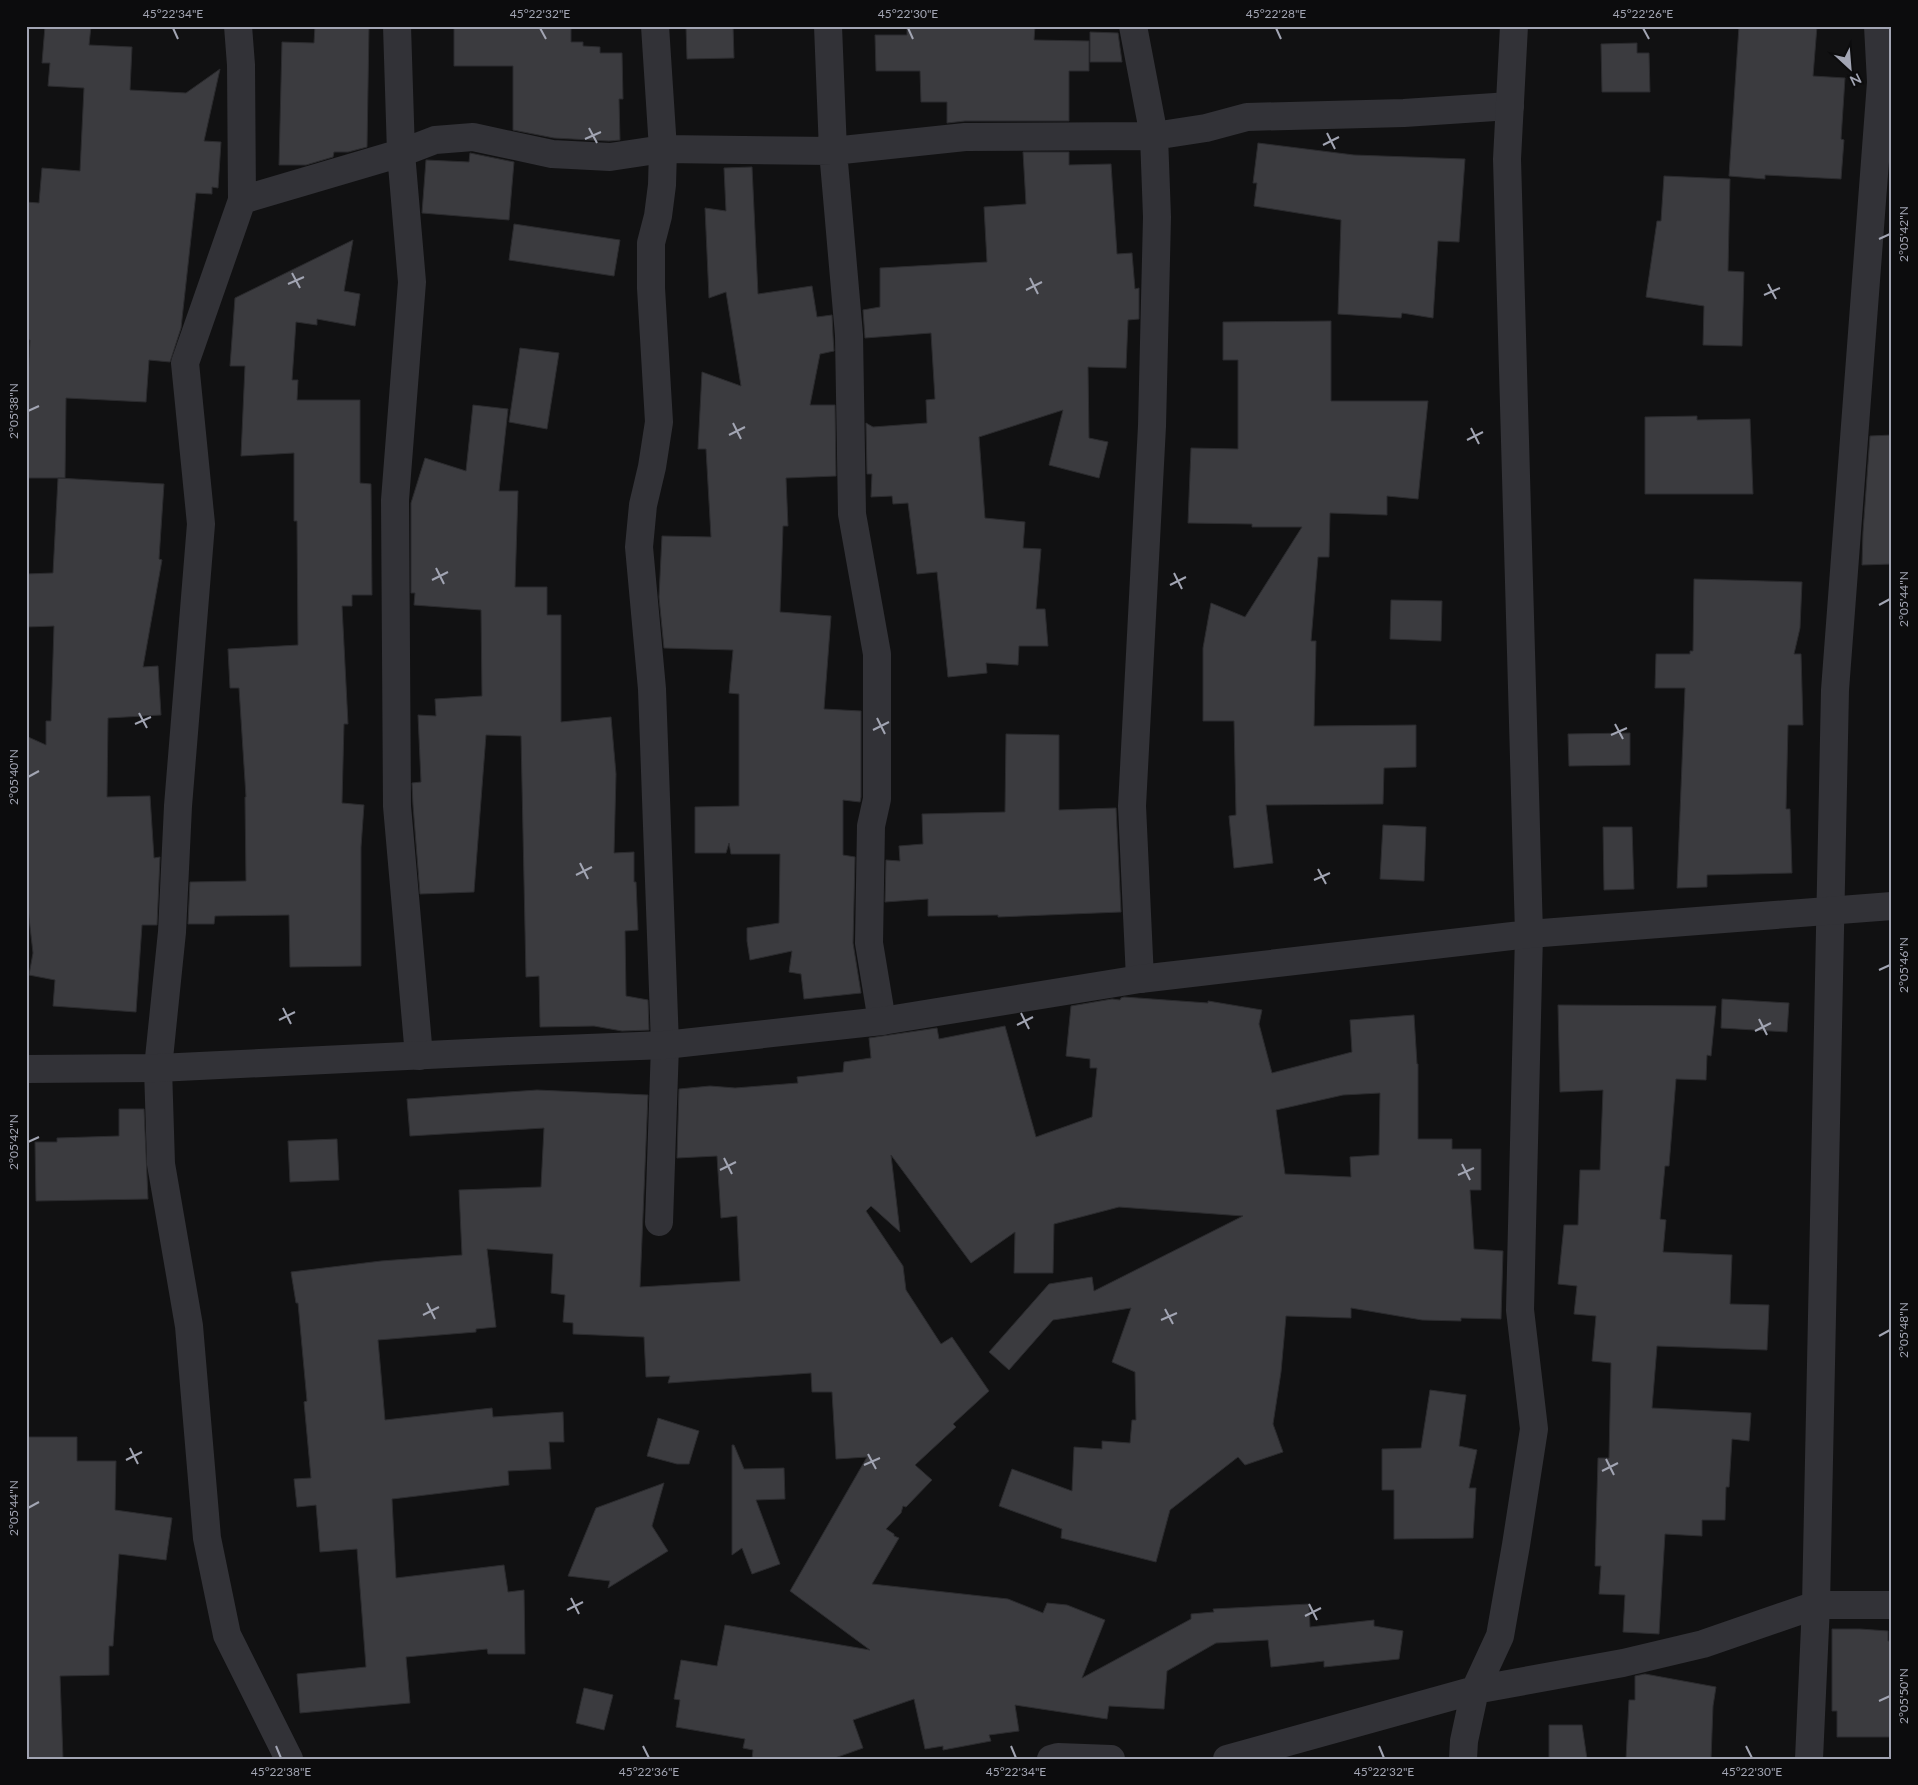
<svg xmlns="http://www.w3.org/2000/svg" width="1918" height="1785" font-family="Lato,sans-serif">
<rect width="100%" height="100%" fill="#111112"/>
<!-- building -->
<path fill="#3b3b3f" stroke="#2b2b2e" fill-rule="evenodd" d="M45,26h46l-2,19 43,2 -2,43 56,3 34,-24 -16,72 17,1 -3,46 -6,-1v7l-16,-1 -15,135 -11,34 -21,-2 -3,42 -80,-4 -1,80h-39v-65l4,-73h-4v-138l13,1 3,-35 38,3 4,-83 -36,-2 2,-23h-8z
M315,26h54l-2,121 -19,5h-14l-1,5 -27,8h-27l3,-123 32,1z
M454,26h117v16h12v4l17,1v6h22l1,46h-4l1,41 -11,1 -55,-3 -41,-8v-64h-59z
M686,26h47l1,32 -47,1z
M907,26h128l-1,14 55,1v30h-20v50h-104l-18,2v-21h-26l-1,-31h-44l-1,-36h32z
M1739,26h78l-4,50 32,2 -4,61 3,1 -3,39 -76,-4v4l-36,-3z
M1090,32l28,1 4,29h-32z
M1637,43v10h12l1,39h-48l-1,-48z
M1258,143l96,12 111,4 -6,83 -21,-1 -5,77 -31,-5 -1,5 -63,-4 3,-94 -87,-14 3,-23h-4z
M1023,152h46v13l42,-1 6,90 15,-1 3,36 4,-1v31l-11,1 -2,48 -38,-1 1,71 19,4 -9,36 -50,-13 14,-55 -84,27 6,81 40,4 -2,26 18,1 -5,60h9l3,37h-29l-1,19 -32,-2 1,10 -39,4 -11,-105 -20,2 -9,-71 -15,1 -1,-8 -21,1 1,-23h-5l-1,-51 7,4 54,-4 -1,-23 9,-1 -4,-66 -66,5 -2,-28 17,-3v-39l107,-6 -3,-55 42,-3z
M470,153l44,9 -5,58 -87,-7 4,-53 43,2z
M752,167l6,127 54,-8 5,31 15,-2 1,21 1,15 -14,3 -10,51h25l1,71 -50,2 2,48h-5l-3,86 51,4 -7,93 37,2v86l-1,5 -17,-2v55l12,2 -2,86 8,50 -57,6 -3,-25 -12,-2 3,-21 -42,9 -3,-19v-13l32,-5 1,-69h-49l-2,-11 -3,10h-31v-46l44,-1v-112l-10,-1 4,-43 -69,-2 -5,-51 3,-61 49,1 -5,-88h-8l4,-77 39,14 -15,-94 -17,6 -4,-90 21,3 -2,-43z
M1664,176l66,3 -2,92 16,1 -2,74 -39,-1 1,-39 -58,-9 11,-76h4z
M514,224l106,16 -6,36 -105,-16z
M353,240l-9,51 16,3 -5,32 -38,-7v6l-21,-3 -4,58h6l-1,20h63v83l11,1 1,111h-20v11h-10l6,118h-4l-2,79 22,2 -3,42v119l-71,1 -1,-52 -74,1 -1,8h-26l2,-42 56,-1 -1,-84h1l-7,-109h-9l-2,-39 70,-4 -1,-124h-3v-68l-53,3 4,-90h-15l5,-68z
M1331,321v80h97l-10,98 -31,-3v19l-57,-2 -1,44h-11l-7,84h5l-2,85 102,-1v42l-32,1 -1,36 -117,1 7,58 -39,5 -5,-52 7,-1 -2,-94h-31v-73l8,-45 34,14 57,-90h-50v-3l-64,-1 3,-75 47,1v-89h-15v-38z
M520,348l39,5 -12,76 -38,-7z
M473,405l35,4 -9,82h19l-3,96h32v28h14v107l50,-5 5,57 -2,79 20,-1v30h2l2,48 -13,1 1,65 22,4 1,30 -27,1 -28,-5 -54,1 -1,-51 -13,1 -5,-241 -35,-1 -12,157 -54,2 -7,-89 -1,-22 9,-1 -3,-67 18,1 -1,-17 47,-3 -1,-86 -67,-5 1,-12h-4v-90l14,-45 41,13z
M1697,416v4l53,-1 3,75h-108v-77z
M1892,435v129l-30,1 1,-33 7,-96z
M58,478l106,6 -5,75 3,1 -19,107 15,-1 3,49 -53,3 -1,79 43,-1 4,62 6,-1 -3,68h-15l-6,87 -83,-6 2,-26 -26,-5 4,-22 -7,-62v-155l20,9v-24h5l3,-95 -28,1v-53l27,-1z
M1694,579l108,3 -2,46 -6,26h7l2,71h-15l-2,84h4l2,64 -85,2v12l-30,1 8,-200h-30l1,-34h34v-3h3z
M1391,600l51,1 -1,40 -51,-2z
M1630,733v32l-61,1 -1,-32z
M1006,734l53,1v75l57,-2 5,104 -123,5v-2l-70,1v-17l-43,3 1,-42 14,1 -1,-15 24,-2 -1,-30 83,-2z
M1383,825l43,2 -2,54 -44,-2z
M1603,827h29l2,62 -30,1z
M1124,997l84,6v-2l54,9 -3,14 13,49 80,-21 -2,-32 64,-5 3,49h1v75h34v10h29v41h-11l4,59 29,2 -2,68 -40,-1v3l-39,-1 -71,-12v10l-65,-2 -5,56 -8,52 10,28 -38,13 -7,-8 -68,53 -14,52 -95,-24 1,-9 -63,-23 13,-37 60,22 2,-44 28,2v-8l28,2 2,-23h4l-1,-48 -23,-10 19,-54 -78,12 -44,50 -20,-18 60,-68 43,-7 2,14 149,-75 -124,-9 -65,17 -1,49h-39l1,-41 -44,31 -80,-108 9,77 -29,-26 -5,5 37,55 3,24 35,54 11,-7 37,54 -36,33 3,3 -41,38 17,15 -26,27 -3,-1 -2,7 -15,16 8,5v2l5,2 -27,46 136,15 35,14 4,-10 20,2 38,15 -23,58 109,-59v-5l23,-2 -1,-3 96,-5 1,23 64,-7v6l29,5 -4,28 -75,8v-6l-53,6 -3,-27 -52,3 -49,28 -3,38 -55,-3 -2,13 -92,-14 4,26 -30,4 2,6 -48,9v-4l-18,3 -11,-50 -61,21 10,28 -31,11h-80l1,-9 -10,-2 2,-9 -69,-12 4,-27 -6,-1 7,-39 36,6 8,-41 145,25 -80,-59 77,-134 -31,2 -4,-67h-20l-1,-19 -143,10 2,-7 -24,1 -2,-40 -71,-3v-11l-10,-1 2,-27 -14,-2 2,-39 -66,-5 9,78 -20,2v3l-98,8 7,80 107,-12 1,9 70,-5 1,30h-15l2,27 -43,2 1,14 -117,14 4,79 108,-13 4,27 16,-2 1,64h-37l-1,-5 -81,8 4,46 -110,10 -3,-39 69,-7 -9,-118 -37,3 -4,-47 -19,2 -3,-28 17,-1 -7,-76 3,-1 -9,-98h-2l-5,-31 90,-11 81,-6 -3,-65 82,-3 3,-59 -134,8 -3,-37 130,-9 111,5 -8,192 100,-6 -3,-65 -16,2 -4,-62 -40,2 2,-69 31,-3 25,2 63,-5 -1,-6 46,-5 1,-10 27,-4 -2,-20 68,-10 2,11 66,-13 31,111 56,-20 5,-49h-7v-9l-24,-3 5,-50 41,-7 8,1 1,-2zM1380,1093l-1,62 -29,2 1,20 -66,-3 -9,-64 67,-15z
M1722,999l67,4 -2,29 -66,-4z
M1558,1005l158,1 -5,50 -4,-1 -1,25 -30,-1 -7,87h-4l-5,53 6,1 -3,32 69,3 -2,49 39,1 -2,45 -110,-4 -5,62 99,5 -2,28 -17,-2 -3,48h-3l-1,33h-23v16l-37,-2 -6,100 -36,-2 2,-37 -26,-1 2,-28h-6l3,-108h11l2,-95 -19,-2 4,-45 -22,-2 3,-28 -19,-2 6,-59h14l2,-55h20l3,-80 -43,2z
M119,1109h25l4,90 -112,2 -1,-59h22v-4l62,-2z
M337,1139l2,41 -49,2 -2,-41z
M1430,1390l36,5 -7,51 18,4 -8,38h7l-3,50 -79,1v-49h-12v-41l39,-1z
M658,1418l41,13 -10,33h-12l-30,-8z
M26,1437h51v24h39l-1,49 57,8 -6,42 -47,-6 -6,92h-4v29l-49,1 3,83h-37z
M732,1445h2l10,24 40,-1 1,31 -29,1 24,64 -28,10 -10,-26 -10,7z
M664,1483l-12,43 16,25 -60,37 2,-7 -42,-5 28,-68z
M1832,1629h28l28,2v10h4v96h-55v-26h-5z
M1645,1674l71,13 -3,19 -2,53h-85l3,-59h6v-24z
M584,1688l29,7 -9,35 -28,-7z
M1549,1725h33l5,34h-38z"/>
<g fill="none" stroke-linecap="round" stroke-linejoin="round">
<!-- minor -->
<path stroke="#323237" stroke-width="28" d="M238,26l3,39 1,135 -57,163 16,161 -23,282 -6,126 -14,136 3,96 28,162 18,212 20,97 62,124
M397,26l4,127 11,129 -17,218 2,306 22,250
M655,26l8,123 -1,36 -4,31 -7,27v45l8,134 -7,45 -9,38 -4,42 13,142 13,356 -6,177
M828,26l5,125 16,184 3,179 25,140v145l-6,27 -2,117 13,78
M1133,26l21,110 3,81 -5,209 -20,380 8,173
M242,200l159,-47 34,-13 38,-3 79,17 58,3 53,-8 170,2 132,-14 189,-1 52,-8 41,-11 157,-4 106,-7
M1051,1759l7,-2 53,2
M1227,1759l248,-69 148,-27 80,-19 113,-39h76
M1463,1759l1,-18 11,-51 25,-54 16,-91 18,-116 -14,-119 9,-376
M1809,1759l7,-154 19,-915 46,-608 -3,-56"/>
<!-- tertiary -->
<path stroke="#323237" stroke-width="28" d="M1514,26l-7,133 22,775
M26,1069l132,-1 353,-17 154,-6 217,-24 258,-42 389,-45 363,-28"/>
</g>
<!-- ticks -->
<path fill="none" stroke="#a2a5b3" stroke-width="2" d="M173,28l5,11M540,28l6,11M908,28l5,11M1276,28l5,11M1643,28l6,11M589,128l8,15M1327,133l8,16M585,139l16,-7M1323,145l16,-8M1879,239l11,-5M292,273l8,15M1030,278l8,16M288,284l16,-7M1768,284l8,15M1026,290l16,-8M1764,295l16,-7M28,411l11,-5M733,423l8,16M1471,428l8,16M729,435l16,-8M1467,440l16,-8M436,568l8,16M1174,573l8,16M432,580l16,-8M1170,585l16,-8M1879,605l11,-6M139,713l8,15M877,718l8,16M135,724l16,-7M1615,724l8,15M873,730l16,-8M1611,735l16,-7M28,777l11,-6M580,863l8,16M1318,869l8,15M576,875l16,-8M1314,880l16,-7M1879,970l11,-5M283,1008l8,16M1021,1013l8,16M1759,1019l8,16M279,1020l16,-8M1017,1025l16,-8M1755,1031l16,-8M28,1142l11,-5M724,1158l8,16M1462,1164l8,16M720,1170l16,-8M1458,1175l16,-7M427,1303l8,16M1165,1309l8,15M423,1315l16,-8M1161,1320l16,-7M1879,1336l11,-6M130,1448l8,16M868,1454l8,15M1606,1459l8,16M126,1460l16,-8M864,1465l16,-7M1602,1471l16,-8M28,1508l11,-6M571,1598l8,16M1309,1604l8,16M567,1610l16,-8M1305,1616l16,-8M1879,1701l11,-5M276,1746l5,12M643,1746l6,12M1011,1746l5,12M1379,1746l5,12M1746,1746l6,12"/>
<!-- border -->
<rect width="1918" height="1785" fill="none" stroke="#0c0c0d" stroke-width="55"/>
<!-- north arrow -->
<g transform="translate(1850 68) rotate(154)" stroke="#0c0c0d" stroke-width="4" paint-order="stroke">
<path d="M0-4L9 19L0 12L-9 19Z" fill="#a2a5b3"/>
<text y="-8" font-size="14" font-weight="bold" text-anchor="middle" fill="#a2a5b3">N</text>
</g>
<rect x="28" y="28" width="1862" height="1730" fill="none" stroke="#a2a5b3" stroke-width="2"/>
<g font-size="12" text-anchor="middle" fill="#a2a5b3">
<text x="173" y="18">45°22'34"E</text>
<text x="540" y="18">45°22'32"E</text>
<text x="908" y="18">45°22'30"E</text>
<text x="1276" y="18">45°22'28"E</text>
<text x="1643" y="18">45°22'26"E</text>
<text transform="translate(1904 234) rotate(-90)" y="4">2°05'42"N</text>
<text transform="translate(14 411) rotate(-90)" y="4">2°05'38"N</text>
<text transform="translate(1904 599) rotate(-90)" y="4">2°05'44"N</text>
<text transform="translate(14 777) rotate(-90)" y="4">2°05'40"N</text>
<text transform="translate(1904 965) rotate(-90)" y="4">2°05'46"N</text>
<text transform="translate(14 1142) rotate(-90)" y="4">2°05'42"N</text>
<text transform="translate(1904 1330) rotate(-90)" y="4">2°05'48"N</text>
<text transform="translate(14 1508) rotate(-90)" y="4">2°05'44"N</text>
<text transform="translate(1904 1696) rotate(-90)" y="4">2°05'50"N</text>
<text x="281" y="1776">45°22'38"E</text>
<text x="649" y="1776">45°22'36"E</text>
<text x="1016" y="1776">45°22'34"E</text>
<text x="1384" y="1776">45°22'32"E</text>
<text x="1752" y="1776">45°22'30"E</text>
</g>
</svg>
